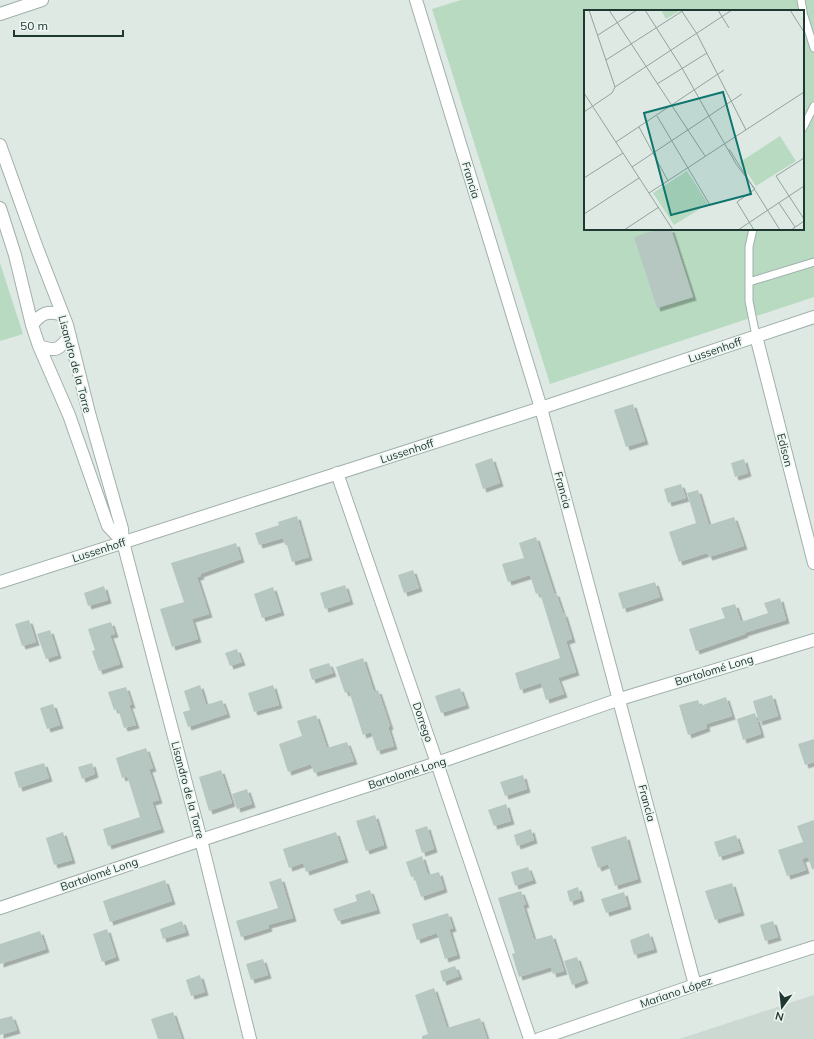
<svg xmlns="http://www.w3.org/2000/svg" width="814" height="1039" font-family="Mulish,sans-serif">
<defs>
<filter id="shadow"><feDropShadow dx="3.5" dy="3.5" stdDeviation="0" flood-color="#0004"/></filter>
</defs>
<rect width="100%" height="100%" fill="#dee9e4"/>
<!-- built -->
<path fill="#ccd9d3" d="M814,995v44h-135z"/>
<!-- green -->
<path fill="#b7dac1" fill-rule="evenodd" d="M461,0h353v297l-264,87 -118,-375zM585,11h218v218h-218z
M0,263l23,71 -23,7z"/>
<!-- building -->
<path fill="#b6c6c0" filter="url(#shadow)" d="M658,229h13l22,68 -36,11 -23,-71z
M633,404l12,37 -19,6 -12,-37z
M492,458l8,25 -17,6 -8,-25z
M744,459l4,14 -13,4 -4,-14z
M681,484l5,14 -18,5 -4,-14z
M698,490l11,35 25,-8 10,29 -35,11 -2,-4 -28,9 -10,-30 27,-9 -9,-30z
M297,516l12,41 -17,5 -5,-17h-2l-2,-7 -24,7 -4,-12 24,-8 -1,-3z
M536,537l18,56h2l7,21 1,-1 8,26 -6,2 10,31 -18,6 6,16 -18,6 -5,-17 -21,7 -5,-17 45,-15 -20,-65 -4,1 -6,-19 -22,7 -6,-18 22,-6 -5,-15z
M236,543l5,16 -41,15 1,2 -4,1 12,37 -17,5 6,20 -26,8 -12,-38 24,-7 -13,-39z
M413,570l6,18 -15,5 -6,-18z
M655,582l5,15 -37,12 -5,-16z
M345,585l5,16 -25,8 -5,-16z
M104,586l4,14 -20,6 -4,-13z
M273,587l8,25 -19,6 -8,-24z
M780,598l6,22 -42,13 1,1 -49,17 -7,-22 36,-11 -4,-10 14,-4 6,18 27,-9 -4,-10z
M29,620l7,22 -14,4 -7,-22z
M111,622l4,12 -5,1 10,29 -21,7 -7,-20 3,-1 -7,-21z
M50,630l8,25 -12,4 -9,-25z
M237,649l5,13 -12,4 -5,-13z
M363,658l11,34 4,-2 12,36 -2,1 6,19 -17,5 -6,-19 -8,3 -14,-44 -4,2 -9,-26z
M329,663l4,10 -21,7 -3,-11z
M200,685l6,20 16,-5 5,14 -39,13 -5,-15 7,-2 -6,-19z
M273,685l6,20 -25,7 -6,-19z
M126,687l6,18h-3l7,20 -12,3 -6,-19 -4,1 -6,-18z
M460,688l6,17 -25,8 -6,-17z
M772,695l6,21 -19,6 -6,-21z
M726,697l6,19 -26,8 1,4 -19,7 -9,-30 19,-5 2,6z
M53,704l7,21 -13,4 -7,-21z
M755,713l6,21 -18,6 -6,-21z
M316,715l11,33 20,-6 7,19 -40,12 -3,-9 -23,8 -9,-28 23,-8 -5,-15z
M814,739v23l-9,3 -7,-21z
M146,748l7,20 -4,1 10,31 -7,2 9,27 -53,17 -5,-17 37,-12 -13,-41 -5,2 -6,-20z
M44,763l5,15 -30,10 -5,-16z
M92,763l3,11 -13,5 -4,-12z
M221,770l11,33 -23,8 -10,-34z
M523,775l4,14 -22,7 -5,-14z
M247,789l5,15 -15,5 -5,-15z
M506,804l5,17 -17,5 -6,-16z
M375,815l9,30 -18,6 -10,-30z
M814,820v49h-2l-4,-12 -6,2 4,11 -19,6 -9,-26 25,-8 -6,-16z
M427,826l7,23 -12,4 -7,-23z
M531,829l3,11 -17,6 -3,-11z
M63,832l9,28 -18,5 -8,-27z
M336,832l9,27 -39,13 -3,-9 -14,5 -6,-19z
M736,835l5,15 -22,7 -5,-15z
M626,836l12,43 -23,7 -7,-22 -10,4 -7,-21z
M422,856l6,19 11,-3 5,17 -23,8 -7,-21 -3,1 -5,-15z
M528,867l5,13 -18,6 -4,-14z
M281,878l12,40 -25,7 1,3 -28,9 -5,-16 42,-13 -9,-26z
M165,880l7,21 -62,21 -7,-21z
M732,883l9,29 -26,8 -10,-29z
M578,887l3,11 -11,4 -3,-11z
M370,890l7,20 -39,11 -5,-12 24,-8 -2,-6z
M521,891l5,13 -3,1 11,35 18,-5 12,36 -11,3 -2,-7 -32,10 -7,-23 3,-1 -17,-55z
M624,892l4,14 -22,7 -5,-14z
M448,913l5,15 -4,1 8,26 -12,4 -8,-26 -20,7 -5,-16z
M182,921l4,11 -23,7 -3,-10z
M773,921l5,16 -13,4 -5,-16z
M107,929l9,28 -14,5 -9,-28z
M40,931l6,18 -46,15v-20z
M649,933l5,16 -20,6 -4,-15z
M577,957l8,23 -13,5 -8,-24z
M263,959l5,16 -17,5 -5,-16z
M455,966l4,10 -16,6 -3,-11z
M200,975l5,17 -14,4 -5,-16z
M434,988l13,40 33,-10 7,21h-65v-3l6,-2 -13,-39z
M173,1012l9,27h-24l-7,-20z
M12,1016l5,14 -17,5v-16z"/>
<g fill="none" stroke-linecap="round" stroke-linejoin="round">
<!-- service casing -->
<g stroke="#a1b0ab" stroke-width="9">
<path id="service" d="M801,0l2,11
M803,13l11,35
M803,128l11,-22
M753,229l-4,18v54l7,35
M749,282l65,-20"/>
</g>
<!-- minor casing -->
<g stroke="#a1b0ab" stroke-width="14">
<path id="minor" d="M416,0l125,408 154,577
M0,14l42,-14
M0,145l37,103 30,77 22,88 33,116 1,13 78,298 49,199
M0,208l15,47 17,70 7,21 30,69 39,111 15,16
M32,325c9,-12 16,-15 31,-10
M756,336l58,227
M39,346c17,6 20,4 31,-10
M337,473l100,290 93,276
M0,582l541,-174 273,-91
M0,908l201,-68 236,-77 183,-64 194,-59
M539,1039l156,-54 119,-38"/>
</g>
<!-- service -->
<use href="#service" stroke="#fff" stroke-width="7"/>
<!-- minor -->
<use href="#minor" stroke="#fff" stroke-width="12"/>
</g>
<g text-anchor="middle" stroke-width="3.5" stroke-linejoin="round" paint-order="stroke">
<!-- street labels -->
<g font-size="11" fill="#203832" stroke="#eef6f2">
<text transform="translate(471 180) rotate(73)" y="4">Francia</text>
<text transform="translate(715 350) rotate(-19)" y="4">Lussenhoff</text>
<text transform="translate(75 364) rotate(75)" y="4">Lisandro de la Torre</text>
<text transform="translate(785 450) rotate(76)" y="4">Edison</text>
<text transform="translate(407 451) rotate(-18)" y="4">Lussenhoff</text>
<text transform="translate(563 490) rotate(75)" y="4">Francia</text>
<text transform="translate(99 550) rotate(-18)" y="4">Lussenhoff</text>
<text transform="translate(714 670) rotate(-17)" y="4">Bartolomé Long</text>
<text transform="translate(423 722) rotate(71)" y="4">Dorrego</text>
<text transform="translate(407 773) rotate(-18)" y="4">Bartolomé Long</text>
<text transform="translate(188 790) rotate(75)" y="4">Lisandro de la Torre</text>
<text transform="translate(647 803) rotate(75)" y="4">Francia</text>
<text transform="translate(99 874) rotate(-19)" y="4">Bartolomé Long</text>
<text transform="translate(676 992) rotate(-19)" y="4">Mariano López</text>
</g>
</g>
<!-- overview -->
<g transform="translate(584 10)">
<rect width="220" height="220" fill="#dee9e4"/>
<path d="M77,0h17l1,1 -13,8zM196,126l16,25 -40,25 -16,-24zM103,161l21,33 -34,21 -21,-32z" fill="#b7dac1"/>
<path fill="none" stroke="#92a29d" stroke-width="1" d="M5,0l26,77M25,0l96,146M61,0l37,58 54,96 19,25M97,0l16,24 49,96M134,0l11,18M206,0l14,22M14,25l39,-25M22,50l78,-50M73,74l50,-31M0,83l89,137M0,102l28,-19 3,-6 117,-77M73,106l53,89M55,117l29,54M32,132l108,-72M145,139l51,81M220,148l-28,18 28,43M48,157l110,-73M0,168l39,-25M65,183l155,-101M195,193l16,24M0,204l55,-36M40,220l35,-23M154,220l66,-44M170,220l-17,-28 18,-13M207,220l13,-9"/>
<path fill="#0f766e" fill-opacity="0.15" stroke="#0f766e" stroke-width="2" d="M139,82l28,102 -80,21 -27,-102z"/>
<rect width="220" height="220" fill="none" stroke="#203832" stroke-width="2"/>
</g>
<!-- north arrow -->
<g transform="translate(782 1007) rotate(195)" stroke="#eef6f2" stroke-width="3" paint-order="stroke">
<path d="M0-3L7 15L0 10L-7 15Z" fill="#203832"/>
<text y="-6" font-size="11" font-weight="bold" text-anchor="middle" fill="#203832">N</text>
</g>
<!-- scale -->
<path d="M14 30v6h109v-6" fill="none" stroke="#203832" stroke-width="2"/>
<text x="20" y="30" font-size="12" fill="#203832" stroke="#eef6f2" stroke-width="3" paint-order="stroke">50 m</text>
</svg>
